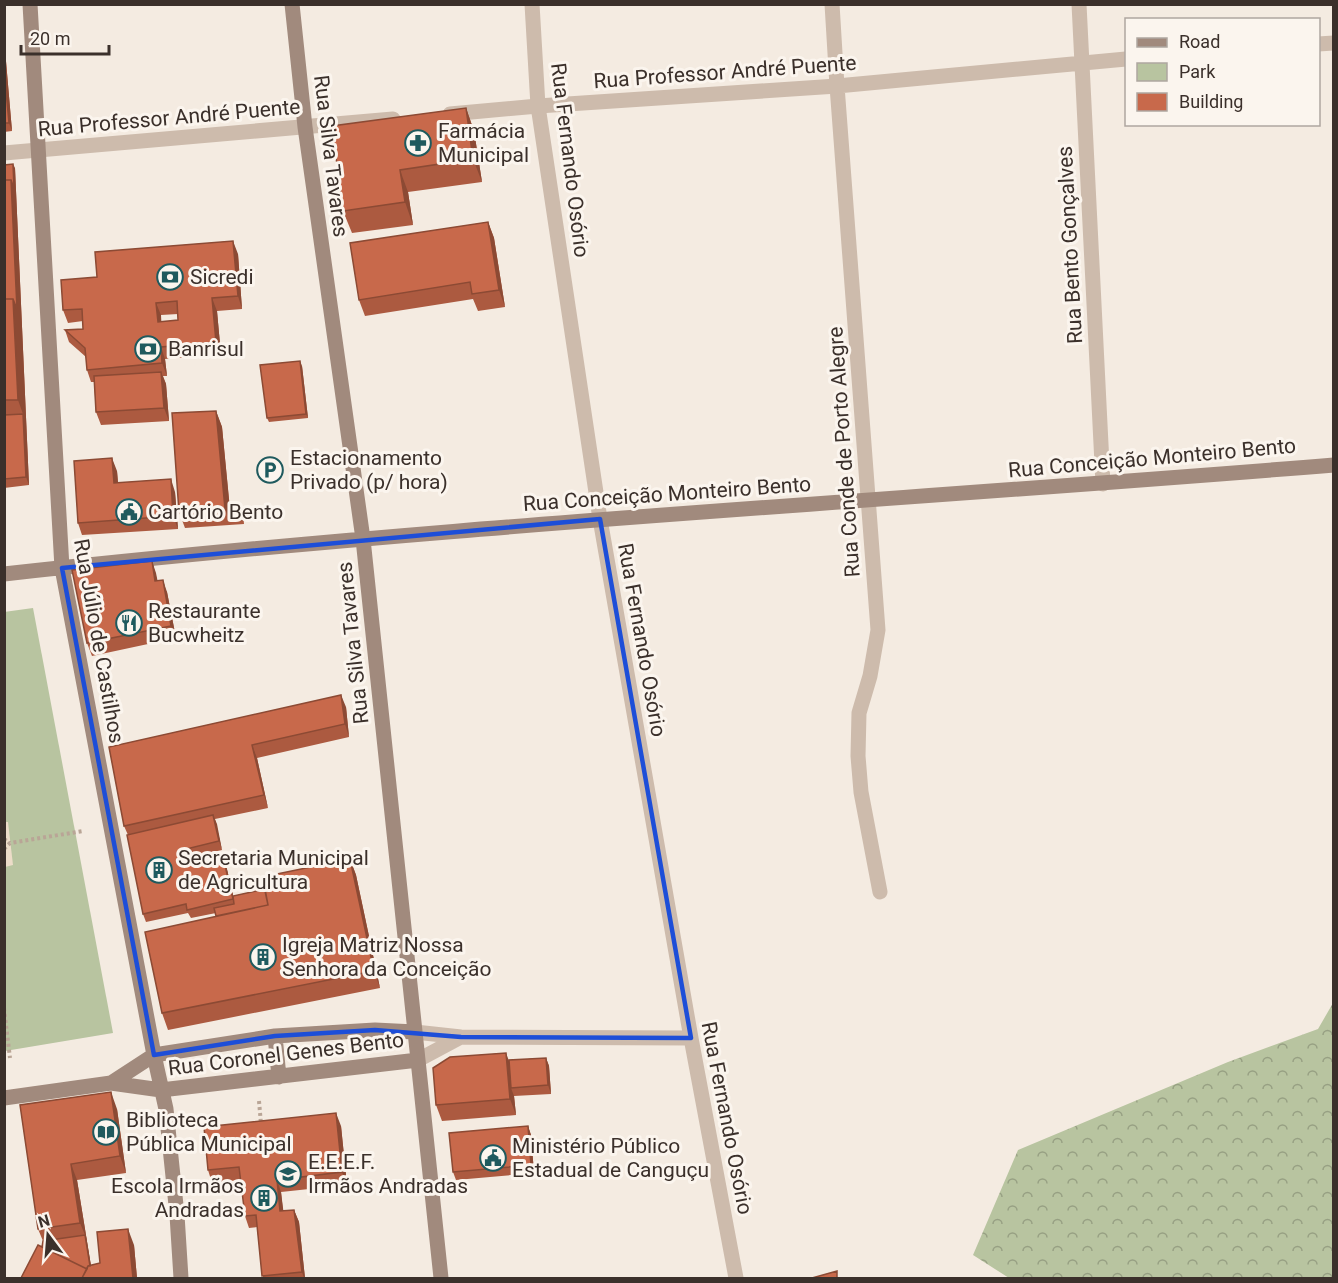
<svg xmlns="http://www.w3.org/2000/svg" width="1338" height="1283" font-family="Roboto,sans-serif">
<defs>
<pattern id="forest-crowns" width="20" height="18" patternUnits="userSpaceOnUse" patternTransform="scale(1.5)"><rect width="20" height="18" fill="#b8c4a0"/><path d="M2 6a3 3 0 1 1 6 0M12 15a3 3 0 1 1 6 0" fill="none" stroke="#97a083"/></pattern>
</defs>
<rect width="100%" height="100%" fill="#f4ebe1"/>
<!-- forest -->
<path fill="url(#forest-crowns)" d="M1333,1003v275h-324l-36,-23 45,-105 210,-88 90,-33z"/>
<!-- park -->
<path fill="#b8c4a0" d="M33,608l80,425 -108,18 -1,-439z"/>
<!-- plaza -->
<path fill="#ecdcc8" d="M5,822h3l5,43 -8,2z"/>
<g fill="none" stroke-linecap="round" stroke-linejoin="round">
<!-- path -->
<path stroke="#b9a596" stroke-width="4" stroke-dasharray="3 3" stroke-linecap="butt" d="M4,839l6,4
M4,849l6,-6 73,-12
M4,1008l6,50
M259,1101l2,23
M199,1213l30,-3"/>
<!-- street -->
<path stroke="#cdbbac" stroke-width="15" d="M532,4l6,102 62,413 91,519 45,240
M832,4l5,82 41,544 -8,46 -11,37 -1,43 3,36 19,100
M1079,4l24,480
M1318,44l16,-1
M450,114l88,-8 299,-20 289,-27
M4,153l389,-34
M415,1032l46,5 230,1
M418,1060l43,-23"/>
<!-- secondary -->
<path stroke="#a18a7d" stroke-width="15" d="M30,4l32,564 92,487 12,54 11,106 4,63
M292,4l13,123 14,99 44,313 78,739
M4,574c442,-49 886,-73 1330,-109
M275,1036l4,41
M111,1083l43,-28 121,-19 100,-6 40,2
M4,1098l107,-15 50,7 257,-30"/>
</g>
<!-- wall -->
<path fill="#ac5a40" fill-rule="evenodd" d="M4,38l8,93 -8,1z
M466,108l8,23 8,51 -74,10 5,33 -61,8 -9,-22z
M4,165l11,3 14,317 -25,3z
M488,222l6,16 11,69 -27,4 -5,-12 -108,17 -6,-16z
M238,254l4,55 -25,2 4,44 -56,4 2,17h-4l3,8 3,37 -68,4 -5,-13 -2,-30h-3l-4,-12 -1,-13 -17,-15 -4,-12 18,-1v-8l-15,2 -5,-13 34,-33zM178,314v6l-17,2v-7z
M302,366l6,52 -39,4 -2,-4z
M216,411l6,16 8,82 13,3 1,12 -59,4 -6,-16z
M117,471l1,12 57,9 3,37 -96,6 -4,-12z
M152,561l5,19 10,12 9,46 -84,18 -5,-13z
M346,707l3,30 -92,21 11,50 -53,11 7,31 -41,9 2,7 40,-9 3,8 7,31 32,-7 85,-30 6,16 24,113 -212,42 -6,-17 54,-97v-3l-25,5 -3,-5 -42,9 -3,-8 -15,-79 -4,-9 -15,-79z
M546,1058l3,8 2,28 -37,2 2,19 -74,6 -6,-16 73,-45z
M20,1105l97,4 9,64 -49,7 14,86 9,-3 34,-18 3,33h-116l21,-31 1,-6 -5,-12z
M341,1126l6,59 -66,7 2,19 11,-1 5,12 6,56h-42l-6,-51 -8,1 -4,-12 -4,-36 -29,3 -4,-13z
M528,1126l3,9 3,38 -78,7 -3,-8z"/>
<!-- shaded-wall -->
<path fill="#8c4a34" d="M4,38l8,93 -3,-8 -5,-54z
M466,108l8,23 8,51 -9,-23z
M13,164l2,4 14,317 -3,-8 -3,-63 -5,-14 -5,-101 -2,-119z
M400,170l8,22 5,33 -8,-23z
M488,222l6,16 11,69 -6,-17z
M233,241l5,13 4,55 -4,-13z
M212,298l5,13 4,44 -5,-13z
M156,303l5,12 1,20 -4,-13z
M161,347l4,12 2,17 -5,-13z
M300,361l2,5 6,52 -2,-4z
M161,372l5,12 3,37 -5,-13z
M216,411l6,16 9,94h-1l-5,-12z
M112,458l5,13 2,24 -5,-12z
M171,479l4,13 3,37 -5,-13z
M152,561l4,12 4,20 -5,-12z
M163,580l4,12 9,46 -5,-12z
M341,695l5,12 3,30 -4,-13z
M252,745l5,13 11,50 -4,-13z
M213,815l4,9 5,26 -3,-9z
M223,857l3,8 10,43 -3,-9z
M350,859l6,16 24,113 -6,-17z
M506,1053l6,16 -1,19 3,8 2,19 -6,-16z
M546,1058l3,8 2,28 -3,-9z
M111,1092l6,17 9,64 -6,-17z
M336,1113l5,13 6,59 -5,-13z
M528,1126l3,9 3,38 -3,-8z
M71,1164l6,16 16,98h-8v-43l-5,-12z
M277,1180l4,12 4,32 -5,-13z
M294,1210l5,12 6,56h-1l-2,-6z
M128,1229l6,16 3,33h-4z"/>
<!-- building -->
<path fill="#c8694b" stroke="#8c4a34" stroke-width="1.5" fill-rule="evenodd" d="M4,69l5,54h-5z
M466,108l7,51 -73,11 5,32 -62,9 -11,-85z
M13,164l1,24 -3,-8h-7v-15z
M4,180h7l6,129 -4,-10h-9z
M488,222l11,68 -27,4 -2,-12 -111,18 -9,-57z
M233,241l5,55 -26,2 4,44 -55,5 1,16 -75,7 -2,-22 -20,-18 18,-1 -1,-20 -19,1 -2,-30 36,-3 -2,-25zM177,301l1,19 -20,2 -2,-19z
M4,299h9l5,101h-14z
M300,361l6,53 -39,4 -7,-53z
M161,372l3,36 -68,4 -2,-36z
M216,411l9,98 -46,3 -7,-99z
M23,414l3,63 -22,2v-64z
M112,458l2,25 57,-4 2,37 -95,7 -4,-62z
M242,508l1,12 -13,1 -1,-12z
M152,561l3,20 8,-1 8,46 -84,17 -15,-73z
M341,695l4,29 -93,21 12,50 -140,31 -15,-79z
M213,815l6,26 -41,10 3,15 42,-9 10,42 -46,11 -1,-6 -43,10 -16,-79z
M350,859l24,112 -212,42 -17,-81 123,-27 -6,-28z
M265,889l3,16 -52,11 -2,-8 20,-4 -1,-8z
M506,1053l4,46 -74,6 -3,-37 17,-11z
M546,1058l2,27 -37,3 -2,-28z
M111,1092l9,64 -49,8 9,59 -42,6 -18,-124z
M336,1113l6,59 -65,8 3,31 14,-1 8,62 -40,4 -6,-61 -11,1 -6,-49 -31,3 -4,-43z
M528,1126l3,39 -78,7 -4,-39z
M128,1229l5,49h-51l6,-12 12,-3 -3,-31z
M85,1235l5,31h-2l-1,3 -45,-22 1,-6z
M38,1245l49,24 -5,9h-61z
M837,1271v7h-25z"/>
<!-- marked area -->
<path fill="none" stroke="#1d4ed8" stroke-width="4.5" stroke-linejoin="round" d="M600,519l91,519 -230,-1 -86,-7 -100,6 -121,19 -92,-487z"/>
<!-- icons -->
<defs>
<g id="pharmacy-ring" transform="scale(1.35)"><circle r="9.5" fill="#fbf5ee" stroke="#1f5a5e" stroke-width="1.5"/><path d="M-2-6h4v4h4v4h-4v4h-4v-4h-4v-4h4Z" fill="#1f5a5e"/></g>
<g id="bank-ring" transform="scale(1.35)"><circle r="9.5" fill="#fbf5ee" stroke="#1f5a5e" stroke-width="1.5"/><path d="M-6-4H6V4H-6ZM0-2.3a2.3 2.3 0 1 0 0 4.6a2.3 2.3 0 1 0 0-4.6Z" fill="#1f5a5e"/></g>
<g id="parking-ring" transform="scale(1.35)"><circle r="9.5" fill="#fbf5ee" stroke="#1f5a5e" stroke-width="1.5"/><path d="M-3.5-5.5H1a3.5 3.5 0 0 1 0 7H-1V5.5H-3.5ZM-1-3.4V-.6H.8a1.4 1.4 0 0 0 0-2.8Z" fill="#1f5a5e"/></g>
<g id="civic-ring" transform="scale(1.35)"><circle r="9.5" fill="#fbf5ee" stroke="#1f5a5e" stroke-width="1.5"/><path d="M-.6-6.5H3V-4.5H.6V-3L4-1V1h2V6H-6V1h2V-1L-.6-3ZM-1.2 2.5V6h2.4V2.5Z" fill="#1f5a5e"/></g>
<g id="restaurant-ring" transform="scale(1.35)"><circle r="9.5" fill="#fbf5ee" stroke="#1f5a5e" stroke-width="1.5"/><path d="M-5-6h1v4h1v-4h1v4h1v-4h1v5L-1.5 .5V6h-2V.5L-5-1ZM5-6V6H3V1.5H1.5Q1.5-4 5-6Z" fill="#1f5a5e"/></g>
<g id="building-ring" transform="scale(1.35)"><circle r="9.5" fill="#fbf5ee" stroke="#1f5a5e" stroke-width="1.5"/><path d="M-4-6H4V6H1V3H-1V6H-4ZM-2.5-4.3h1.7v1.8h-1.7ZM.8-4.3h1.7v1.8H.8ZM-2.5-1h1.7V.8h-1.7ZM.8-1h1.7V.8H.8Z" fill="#1f5a5e"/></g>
<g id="library-ring" transform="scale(1.35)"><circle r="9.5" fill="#fbf5ee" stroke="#1f5a5e" stroke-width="1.5"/><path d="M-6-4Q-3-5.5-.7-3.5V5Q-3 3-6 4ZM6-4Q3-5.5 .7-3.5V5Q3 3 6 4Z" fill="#1f5a5e"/></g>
<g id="school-ring" transform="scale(1.35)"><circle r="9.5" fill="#fbf5ee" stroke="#1f5a5e" stroke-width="1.5"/><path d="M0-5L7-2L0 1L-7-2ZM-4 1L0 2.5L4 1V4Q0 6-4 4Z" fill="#1f5a5e"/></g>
</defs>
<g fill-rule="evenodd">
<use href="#pharmacy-ring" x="418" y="143"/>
<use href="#bank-ring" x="170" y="277"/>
<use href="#bank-ring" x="148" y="349"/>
<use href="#parking-ring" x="270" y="470"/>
<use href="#civic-ring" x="129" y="512"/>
<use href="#restaurant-ring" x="129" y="623"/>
<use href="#building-ring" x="159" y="870"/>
<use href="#building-ring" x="263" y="957"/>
<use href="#library-ring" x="106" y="1132"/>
<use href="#civic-ring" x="493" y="1158"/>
<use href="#school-ring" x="288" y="1174"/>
<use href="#building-ring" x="264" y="1198"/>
</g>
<g text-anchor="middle" stroke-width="6" stroke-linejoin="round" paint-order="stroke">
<!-- street labels -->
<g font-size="21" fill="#3b302b" stroke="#fbf5ee">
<text transform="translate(725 72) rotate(-4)" y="7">Rua Professor André Puente</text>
<text transform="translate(169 118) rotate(-5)" y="7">Rua Professor André Puente</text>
<text transform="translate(331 156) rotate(83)" y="7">Rua Silva Tavares</text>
<text transform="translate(570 160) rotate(83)" y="7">Rua Fernando Osório</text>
<text transform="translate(1070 245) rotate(-93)" y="7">Rua Bento Gonçalves</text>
<text transform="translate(844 452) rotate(-94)" y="7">Rua Conde de Porto Alegre</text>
<text transform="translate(1152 458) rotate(-5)" y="7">Rua Conceição Monteiro Bento</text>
<text transform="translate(667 494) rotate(-4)" y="7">Rua Conceição Monteiro Bento</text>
<text transform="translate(642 640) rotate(80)" y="7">Rua Fernando Osório</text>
<text transform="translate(99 641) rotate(80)" y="7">Rua Júlio de Castilhos</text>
<text transform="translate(353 643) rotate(-96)" y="7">Rua Silva Tavares</text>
<text transform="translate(286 1054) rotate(-7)" y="7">Rua Coronel Genes Bento</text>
<text transform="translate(727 1118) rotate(79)" y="7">Rua Fernando Osório</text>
</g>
<!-- poi labels -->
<g font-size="21" fill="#3b302b" stroke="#fbf5ee" text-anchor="start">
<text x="438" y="138">Farmácia<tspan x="438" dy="24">Municipal</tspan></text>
<text x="190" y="284">Sicredi</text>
<text x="168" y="356">Banrisul</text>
<text x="290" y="465">Estacionamento<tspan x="290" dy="24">Privado (p/ hora)</tspan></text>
<text x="148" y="519">Cartório Bento</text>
<text x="148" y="618">Restaurante<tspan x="148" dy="24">Bucwheitz</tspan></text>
<text x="178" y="865">Secretaria Municipal<tspan x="178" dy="24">de Agricultura</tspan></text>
<text x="282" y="952">Igreja Matriz Nossa<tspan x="282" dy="24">Senhora da Conceição</tspan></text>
<text x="126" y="1127">Biblioteca<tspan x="126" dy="24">Pública Municipal</tspan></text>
<text x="512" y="1153">Ministério Público<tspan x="512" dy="24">Estadual de Canguçu</tspan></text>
<text x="308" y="1169">E.E.E.F.<tspan x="308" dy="24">Irmãos Andradas</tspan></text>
<text x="244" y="1193" text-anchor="end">Escola Irmãos<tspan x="244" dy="24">Andradas</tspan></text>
</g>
</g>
<!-- border -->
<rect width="1338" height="1283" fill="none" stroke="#3b302b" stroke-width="12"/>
<!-- legend -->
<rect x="1125" y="18" width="195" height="108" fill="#fbf5ee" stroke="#aea6a0" stroke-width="1.5"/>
<rect x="1137" y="38" width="30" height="9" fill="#a18a7d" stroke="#aea6a0" stroke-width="1.5"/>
<text x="1179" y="48" font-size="18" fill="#3b302b">Road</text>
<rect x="1137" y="63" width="30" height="18" fill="#b8c4a0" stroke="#aea6a0" stroke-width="1.5"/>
<text x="1179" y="78" font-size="18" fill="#3b302b">Park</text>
<rect x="1137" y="93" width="30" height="18" fill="#c8694b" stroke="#aea6a0" stroke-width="1.5"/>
<text x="1179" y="108" font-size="18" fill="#3b302b">Building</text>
<!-- north arrow -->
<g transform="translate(48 1235) rotate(344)" stroke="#fbf5ee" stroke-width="4.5" paint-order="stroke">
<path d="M0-4.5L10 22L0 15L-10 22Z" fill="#3b302b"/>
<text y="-9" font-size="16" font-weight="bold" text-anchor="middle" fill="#3b302b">N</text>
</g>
<!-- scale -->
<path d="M21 45v9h88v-9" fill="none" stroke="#3b302b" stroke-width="3"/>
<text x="30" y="45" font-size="18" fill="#3b302b" stroke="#fbf5ee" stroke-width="4.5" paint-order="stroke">20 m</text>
</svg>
